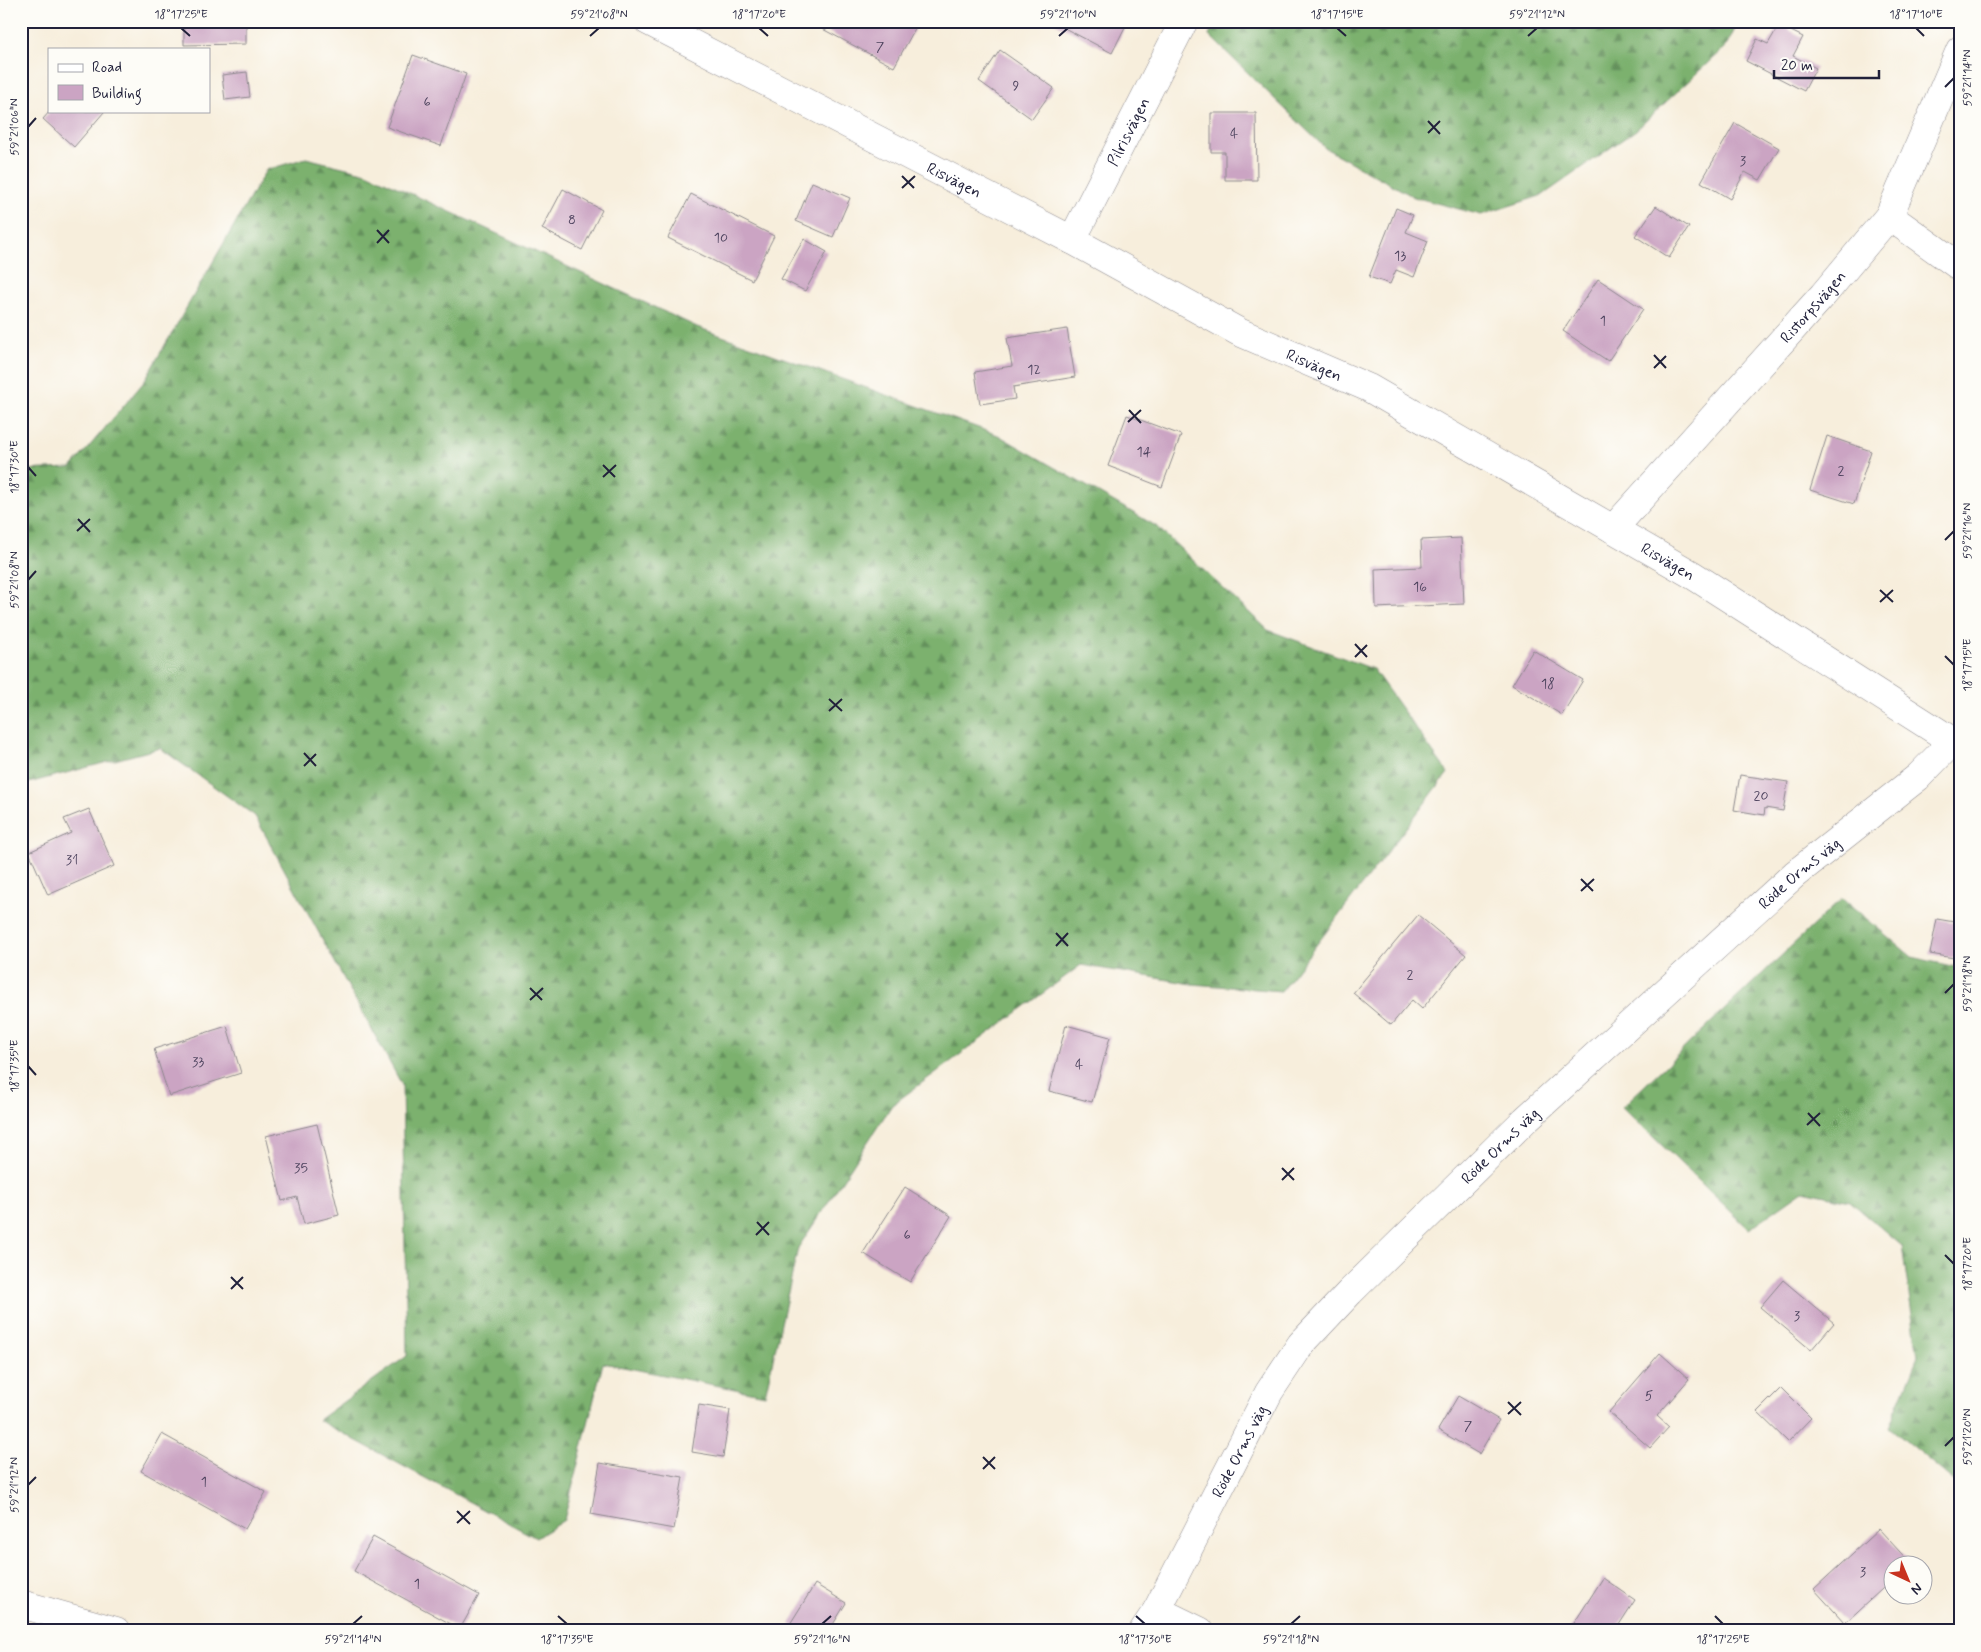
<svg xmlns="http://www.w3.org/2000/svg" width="1981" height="1652" font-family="Mynerve,sans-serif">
<defs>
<pattern id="forest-firs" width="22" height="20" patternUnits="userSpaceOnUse" patternTransform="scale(1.25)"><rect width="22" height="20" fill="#7bb16e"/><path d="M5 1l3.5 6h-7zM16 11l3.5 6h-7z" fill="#64905c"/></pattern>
</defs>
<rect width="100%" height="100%" fill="#fdfcf7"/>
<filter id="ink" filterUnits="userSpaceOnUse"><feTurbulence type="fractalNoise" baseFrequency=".02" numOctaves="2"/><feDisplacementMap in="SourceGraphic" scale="10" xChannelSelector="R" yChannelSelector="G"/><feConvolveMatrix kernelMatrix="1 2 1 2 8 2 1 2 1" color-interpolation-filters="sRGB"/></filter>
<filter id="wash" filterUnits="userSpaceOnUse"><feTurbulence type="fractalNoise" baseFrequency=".0096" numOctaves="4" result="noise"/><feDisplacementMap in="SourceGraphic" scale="20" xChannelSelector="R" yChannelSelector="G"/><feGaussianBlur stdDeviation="1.12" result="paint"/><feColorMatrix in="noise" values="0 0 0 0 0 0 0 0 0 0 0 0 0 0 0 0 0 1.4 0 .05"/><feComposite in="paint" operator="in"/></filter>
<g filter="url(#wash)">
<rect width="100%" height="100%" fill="#f7eedc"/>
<!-- forest -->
<path fill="url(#forest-firs)" stroke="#4e6a54" d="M1216,21h523l-12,24 -91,85 -93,65 -62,20 -67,-18 -89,-49 -116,-113z
M306,158l61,15 330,154 301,108 158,91 112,104 105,39 75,104 -167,218 -89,-7 -111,-19 -189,140 -94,143 -33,147 -162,-32 -39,157 -28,18 -218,-118 89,-64 -5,-271 -147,-269 -95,-68 -139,37v-315l50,-2 72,-85 123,-213z
M1842,898l70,59 48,11v518l-71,-59 29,-71 -16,-110 -52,-45 -47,-10 -54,38 -127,-122z"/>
<g id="blocks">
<!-- building -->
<path fill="#cba4c3" d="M184,21h62v23l-62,1z
M817,21h102l-25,46 -79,-42z
M1051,21h77l-16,32z
M1779,25l24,12 -10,19 23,12 -12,23 -58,-30 11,-22 11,5z
M1000,50l54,38 -22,31 -53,-38z
M413,55l53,19 -25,72 -54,-19z
M247,72l3,25 -25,3 -3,-25z
M50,111h53l1,1 -30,35 -31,-28z
M1211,113h45l1,67h-32v-28h-14z
M1735,123l44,25 -19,32 -15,-8 -15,27 -29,-17z
M812,182l38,16 -17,39 -37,-16z
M563,189l39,21 -20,40 -40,-21z
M691,194l83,42 -22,44 -84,-42z
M1656,206l33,21 -20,31 -34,-22z
M1396,208l17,7 -7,17 22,9 -14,36 -18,-7 -6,14 -21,-7z
M804,239l23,13 -22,39 -24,-12z
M1598,279l45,30 -35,52 -45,-30z
M1067,329l8,48 -62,10 2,12 -35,5 -5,-32 37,-6 -5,-28z
M1127,415l54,20 -19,52 -54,-21z
M1827,436l44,15 -17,53 -44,-14z
M1461,538l3,66 -88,4 -1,-39 47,-2 -1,-27z
M1533,650l50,30 -21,35 -50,-30z
M1740,775l48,7 -5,29 -18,-3 -1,7 -30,-5z
M89,809l25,57 -66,29 -19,-43 42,-19 -7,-14z
M1418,915l48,40 -44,54 -10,-9 -21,25 -38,-32z
M1937,919l23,4v36l-30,-5z
M1066,1025l44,12 -18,65 -43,-11z
M227,1026l14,47 -72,23 -15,-47z
M317,1124l22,91 -35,9 -7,-27 -15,4 -16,-65z
M905,1187l46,29 -41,66 -47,-29z
M1783,1280l51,43 -23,27 -51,-43z
M1660,1353l29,26 -32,37 12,11 -19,21 -41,-36z
M1781,1388l30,30 -23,24 -31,-30z
M1458,1396l41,24 -20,34 -41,-24z
M699,1405l31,5 -7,47 -31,-5z
M162,1434l104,58 -21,37 -104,-58z
M600,1463l83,14 -9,52 -83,-15z
M1879,1529l31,34 -2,1h-14v14l-49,45 -31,-34z
M373,1537l106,58 -19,34 -106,-58z
M1603,1578l32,22 -20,31h-46z
M815,1584l31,19 -17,28h-27l-12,-7z"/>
</g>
</g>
<g filter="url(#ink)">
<use href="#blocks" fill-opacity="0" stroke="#8c888c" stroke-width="1"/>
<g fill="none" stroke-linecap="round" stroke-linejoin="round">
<!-- street casing -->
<g stroke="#8c888c" stroke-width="29">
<g id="street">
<path id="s1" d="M648,21l424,219 167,92 130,56 322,186 269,172"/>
<path d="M1889,216l71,51"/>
<path id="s2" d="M1072,240l112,-219"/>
<path id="s3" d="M1613,529l210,-234 66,-79 71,-166"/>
<path d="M21,1604l95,27"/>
<path d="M1157,1610l43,21"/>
<path id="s4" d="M1143,1631l14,-21 112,-218 32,-48 49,-52 175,-172 270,-246 123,-97 35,-36"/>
</g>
</g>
<!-- street -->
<use href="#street" stroke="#fff" stroke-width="28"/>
</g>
</g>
<!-- ticks -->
<path fill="none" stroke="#22223b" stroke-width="2" d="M181,28l9,8M759,28l9,8M1337,28l9,8M1916,28l8,8M590,36l9,-8M1059,36l9,-8M1528,36l9,-8M1945,87l9,-9M1428,121l12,13M28,127l8,-9M1428,133l12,-12M902,176l12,12M902,188l13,-12M377,230l12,13M377,243l12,-13M1654,355l12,13M1654,368l12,-12M1129,410l12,13M1128,422l13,-12M603,465l12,12M28,467l8,9M603,477l13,-12M78,519l12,13M77,531l13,-12M1945,540l9,-9M28,580l8,-9M1880,590l13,12M1880,602l13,-12M1355,644l12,13M1945,656l9,9M1355,657l12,-12M829,699l13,12M829,711l13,-12M304,753l12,13M304,766l12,-12M1581,879l12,12M1581,891l13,-12M1056,933l12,13M1056,946l12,-13M530,988l12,12M1945,993l9,-9M530,1000l13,-12M28,1066l8,9M1808,1113l12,13M1807,1125l13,-12M1282,1168l12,12M1282,1180l12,-12M757,1222l12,13M756,1235l13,-13M1945,1255l9,9M231,1277l12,12M231,1289l12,-12M1508,1402l13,13M1508,1414l13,-12M1945,1446l9,-9M983,1457l12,12M983,1469l12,-12M28,1485l8,-8M457,1511l13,13M457,1523l13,-12M558,1616l9,8M1136,1616l9,8M1715,1616l8,8M353,1624l9,-8M822,1624l9,-8M1291,1624l9,-8"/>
<g text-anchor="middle" stroke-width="4" stroke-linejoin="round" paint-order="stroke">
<!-- number labels -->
<g font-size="14" fill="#4c425d">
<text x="880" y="51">7</text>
<text x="1016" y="90">9</text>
<text x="427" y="106">6</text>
<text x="1234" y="138">4</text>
<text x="1743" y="165">3</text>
<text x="572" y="224">8</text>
<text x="721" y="242">10</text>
<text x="1400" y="260">13</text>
<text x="1603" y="325">1</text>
<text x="1034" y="374">12</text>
<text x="1144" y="456">14</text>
<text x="1841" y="475">2</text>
<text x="1420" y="591">16</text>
<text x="1548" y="688">18</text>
<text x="1761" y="800">20</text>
<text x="72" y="864">31</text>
<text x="1410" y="979">2</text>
<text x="198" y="1066">33</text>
<text x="1079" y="1069">4</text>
<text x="301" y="1172">35</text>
<text x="907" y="1239">6</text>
<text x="1797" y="1320">3</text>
<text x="1649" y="1400">5</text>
<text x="1468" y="1430">7</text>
<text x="204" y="1486">1</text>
<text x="1863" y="1576">3</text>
<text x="417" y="1588">1</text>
</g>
<!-- street labels -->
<g font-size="16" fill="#22223b" stroke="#fdfcf7">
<text dy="6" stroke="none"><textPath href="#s2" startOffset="122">Pilrisvägen</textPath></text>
<text dy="6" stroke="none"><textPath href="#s1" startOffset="345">Risvägen</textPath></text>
<text dy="6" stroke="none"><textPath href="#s3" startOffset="299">Ristorpsvägen</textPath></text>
<text dy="6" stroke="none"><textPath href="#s1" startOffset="750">Risvägen</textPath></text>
<text dy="6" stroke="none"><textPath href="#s1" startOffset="1155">Risvägen</textPath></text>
<text dy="6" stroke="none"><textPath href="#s4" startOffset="1014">Röde Orms väg</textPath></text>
<text dy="6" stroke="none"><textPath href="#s4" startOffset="609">Röde Orms väg</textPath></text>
<text dy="6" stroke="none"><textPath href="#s4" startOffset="204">Röde Orms väg</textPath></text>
</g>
</g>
<!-- margin -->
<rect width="1981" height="1652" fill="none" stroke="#fdfcf7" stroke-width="55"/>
<!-- legend -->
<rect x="48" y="48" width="162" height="65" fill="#fdfcf7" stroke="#a5a5ac"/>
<rect x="58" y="64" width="25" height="8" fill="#ffffff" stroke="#a5a5ac"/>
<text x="92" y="72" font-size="15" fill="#22223b">Road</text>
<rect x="58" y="85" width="25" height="15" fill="#cba4c3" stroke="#a5a5ac"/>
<text x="92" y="98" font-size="15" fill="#22223b">Building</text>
<!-- north arrow -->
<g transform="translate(1908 1580) rotate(136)"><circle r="24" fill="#fdfcf7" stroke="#a5a5ac"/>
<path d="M0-4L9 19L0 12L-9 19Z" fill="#c8321e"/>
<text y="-8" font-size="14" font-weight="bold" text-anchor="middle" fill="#22223b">N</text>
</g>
<!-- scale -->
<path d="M1774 70v8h105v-8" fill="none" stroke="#22223b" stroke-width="2.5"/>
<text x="1781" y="70" font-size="15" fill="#22223b" stroke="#fdfcf7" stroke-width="4" paint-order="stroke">20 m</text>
<rect x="28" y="28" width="1926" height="1596" fill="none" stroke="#22223b" stroke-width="2"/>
<g font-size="12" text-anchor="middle" fill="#22223b">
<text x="181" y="18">18°17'25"E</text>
<text x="599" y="18">59°21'08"N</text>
<text x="759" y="18">18°17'20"E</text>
<text x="1068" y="18">59°21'10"N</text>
<text x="1337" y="18">18°17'15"E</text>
<text x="1537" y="18">59°21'12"N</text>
<text x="1916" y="18">18°17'10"E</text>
<text transform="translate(1967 78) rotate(-90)" y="4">59°21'14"N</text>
<text transform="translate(14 127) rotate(-90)" y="4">59°21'06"N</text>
<text transform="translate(14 467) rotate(-90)" y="4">18°17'30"E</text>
<text transform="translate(1967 531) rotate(-90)" y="4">59°21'16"N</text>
<text transform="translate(14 580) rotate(-90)" y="4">59°21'08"N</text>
<text transform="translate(1967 665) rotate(-90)" y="4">18°17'15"E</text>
<text transform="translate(1967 984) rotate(-90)" y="4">59°21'18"N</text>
<text transform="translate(14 1066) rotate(-90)" y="4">18°17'35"E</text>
<text transform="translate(1967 1264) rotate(-90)" y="4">18°17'20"E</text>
<text transform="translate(1967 1437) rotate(-90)" y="4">59°21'20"N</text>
<text transform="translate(14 1485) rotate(-90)" y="4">59°21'12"N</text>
<text x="353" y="1643">59°21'14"N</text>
<text x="567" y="1643">18°17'35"E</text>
<text x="822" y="1643">59°21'16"N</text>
<text x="1145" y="1643">18°17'30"E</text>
<text x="1291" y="1643">59°21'18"N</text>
<text x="1723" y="1643">18°17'25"E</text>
</g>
</svg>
